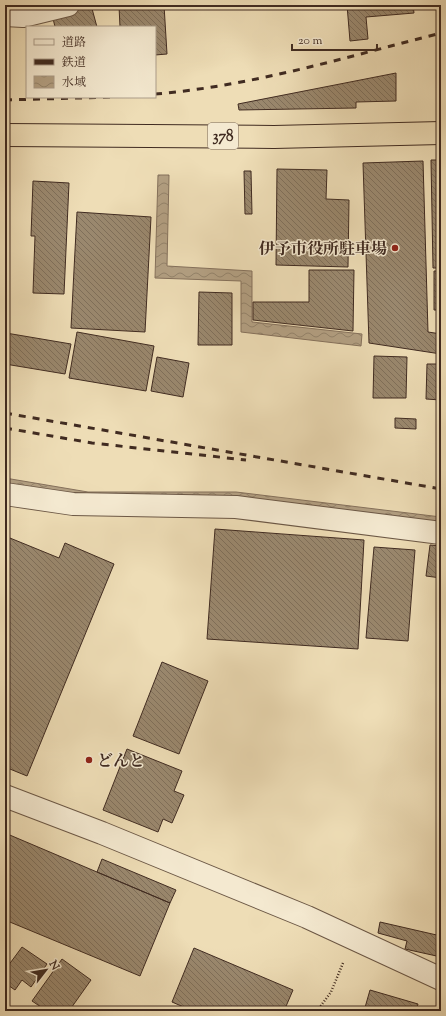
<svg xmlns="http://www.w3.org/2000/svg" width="446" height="1016" font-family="'Sorts Mill Goudy','Noto Serif JP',serif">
<defs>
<pattern id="water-waves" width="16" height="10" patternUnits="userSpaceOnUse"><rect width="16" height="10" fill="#b3a083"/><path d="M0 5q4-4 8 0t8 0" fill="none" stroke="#93836b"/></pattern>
<pattern id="building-back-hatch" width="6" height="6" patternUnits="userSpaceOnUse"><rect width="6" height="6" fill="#9a886e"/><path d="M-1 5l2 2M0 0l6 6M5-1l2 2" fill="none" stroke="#7f6f5a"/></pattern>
</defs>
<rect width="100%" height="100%" fill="#eeddb6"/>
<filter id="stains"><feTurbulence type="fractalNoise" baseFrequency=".005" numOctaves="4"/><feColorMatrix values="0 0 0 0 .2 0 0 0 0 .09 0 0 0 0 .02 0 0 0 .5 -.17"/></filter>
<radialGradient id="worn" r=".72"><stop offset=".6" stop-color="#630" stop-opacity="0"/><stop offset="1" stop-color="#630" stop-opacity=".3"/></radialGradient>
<!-- water -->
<path fill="url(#water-waves)" stroke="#85715c" d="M158,175h11l-2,91 85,5v51l110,12 -1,12 -120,-14v-51l-86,-3z
M5,478l83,14h148l205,25v13l-436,-38z"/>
<!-- building -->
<path fill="url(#building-back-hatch)" stroke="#402b21" d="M91,5l6,22h-42l-3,-13z
M164,5l3,49 -12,1v-28h-35l-1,-21z
M347,5h66l1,8 -48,4 2,22 -18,2z
M396,73v28l-40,1v6l-117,2 -1,-6z
M431,160h10v108h-8z
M423,161l5,171 13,2v20l-72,-11 -6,-180z
M277,169l50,1 -1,29 23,1 -1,67 -72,-2z
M244,171h7l1,43h-7z
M33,181l36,2 -5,111 -31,-1 2,-57h-4z
M77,212l74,5 -6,115 -74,-4z
M309,270h45l-1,61 -100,-11v-18h56z
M434,271h7v39h-7z
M199,292l33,1v52h-34z
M77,332l77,14 -8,45 -77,-13z
M6,333l65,11 -6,30 -60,-10z
M374,356l33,1 -1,41h-33z
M157,357l32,6 -6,34 -32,-6z
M427,364h14v36l-15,-1z
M395,418l21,1v10l-21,-1z
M215,529l149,11 -6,109 -151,-10z
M5,536l54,22 6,-15 49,21 -87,212 -22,-9z
M430,545l11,1v32l-15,-2z
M374,547l41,3 -7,91 -42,-3z
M162,662l46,19 -29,73 -46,-18z
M127,749l55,22 -8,20 10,4 -12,28 -9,-4 -5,13 -55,-22z
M5,833l165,70 -30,73 -135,-56z
M102,859l74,31 -6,13 -73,-31z
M380,922l61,14v21l-36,-8 2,-8 -29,-8z
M22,947l25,17 -16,23 -9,-7 -7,10 -10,-7v-13z
M194,948l99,42 -9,21h-91l-21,-9z
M62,959l29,21 -22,31h-22l-15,-10z
M370,990l48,14 -2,7h-52z"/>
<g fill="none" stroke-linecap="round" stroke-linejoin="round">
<!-- minor casing -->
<g stroke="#6c5846" stroke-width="24">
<path id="minor" d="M5,15l18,1 45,-11
M5,494l68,10 163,3 205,26
M5,796l97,37 205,84 134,62"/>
</g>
<!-- highway casing -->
<g stroke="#402b21" stroke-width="24">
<path id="highway" d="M5,135l269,2 167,-4"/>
</g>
<!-- path -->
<path stroke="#402b21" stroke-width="2.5" stroke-dasharray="1 2" stroke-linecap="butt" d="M317,1011l14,-19 12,-29"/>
<!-- minor -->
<use href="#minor" stroke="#f4e9d0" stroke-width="22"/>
<!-- highway -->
<use href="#highway" stroke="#eeddb6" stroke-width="22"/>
<!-- rail -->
<path stroke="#402b21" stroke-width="3" stroke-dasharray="7 7" stroke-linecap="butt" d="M155,94c98,-8 191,-37 286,-61
M5,100l109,-3
M5,413l436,76
M5,428l87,15 154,17"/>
</g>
<!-- markers -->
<g fill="#8f2418" stroke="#f4e9d0" stroke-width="1.5">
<circle cx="395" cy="248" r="4"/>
<circle cx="89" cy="760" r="4"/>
</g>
<g text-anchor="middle" stroke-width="3" stroke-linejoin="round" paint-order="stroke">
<!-- shield labels -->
<rect fill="#f4e9d0" stroke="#766456" stroke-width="1" x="208" y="123" width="30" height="26" rx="3"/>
<g font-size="15" font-weight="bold" fill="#402b21">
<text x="223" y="141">378</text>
</g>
<!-- poi labels -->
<g font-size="16" font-weight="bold" fill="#402b21" stroke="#f4e9d0" text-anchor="end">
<text x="387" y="254">伊予市役所駐車場</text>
<text x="97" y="766" text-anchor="start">どんと</text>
</g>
</g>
<!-- margin -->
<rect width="446" height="1016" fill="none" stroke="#eeddb6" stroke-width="20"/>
<rect x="6" y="6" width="434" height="1004" fill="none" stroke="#402b21" stroke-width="2"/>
<rect x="10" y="10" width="426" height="996" fill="none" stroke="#402b21"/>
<!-- legend -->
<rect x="26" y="26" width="130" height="72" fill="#f4e9d0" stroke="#ac9d8a"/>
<rect x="34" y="39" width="20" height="6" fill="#f4e9d0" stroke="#ac9d8a"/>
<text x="62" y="46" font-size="12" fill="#402b21">道路</text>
<rect x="34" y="59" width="20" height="6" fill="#402b21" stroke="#ac9d8a"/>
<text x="62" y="66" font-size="12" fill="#402b21">鉄道</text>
<rect x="34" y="76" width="20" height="12" fill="url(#water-waves)" stroke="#ac9d8a"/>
<text x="62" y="86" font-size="12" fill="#402b21">水域</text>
<!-- north arrow -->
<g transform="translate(46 970) rotate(59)" stroke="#f4e9d0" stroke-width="3" paint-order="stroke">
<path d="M0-3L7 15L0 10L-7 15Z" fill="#402b21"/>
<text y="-6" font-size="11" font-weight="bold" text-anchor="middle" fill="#402b21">N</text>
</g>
<!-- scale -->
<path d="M292 44v6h85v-6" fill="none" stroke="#402b21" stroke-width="2"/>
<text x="298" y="44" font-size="12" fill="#402b21" stroke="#f4e9d0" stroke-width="3" paint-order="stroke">20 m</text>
<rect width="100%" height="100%" filter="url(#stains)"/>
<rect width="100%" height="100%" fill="url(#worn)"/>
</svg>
